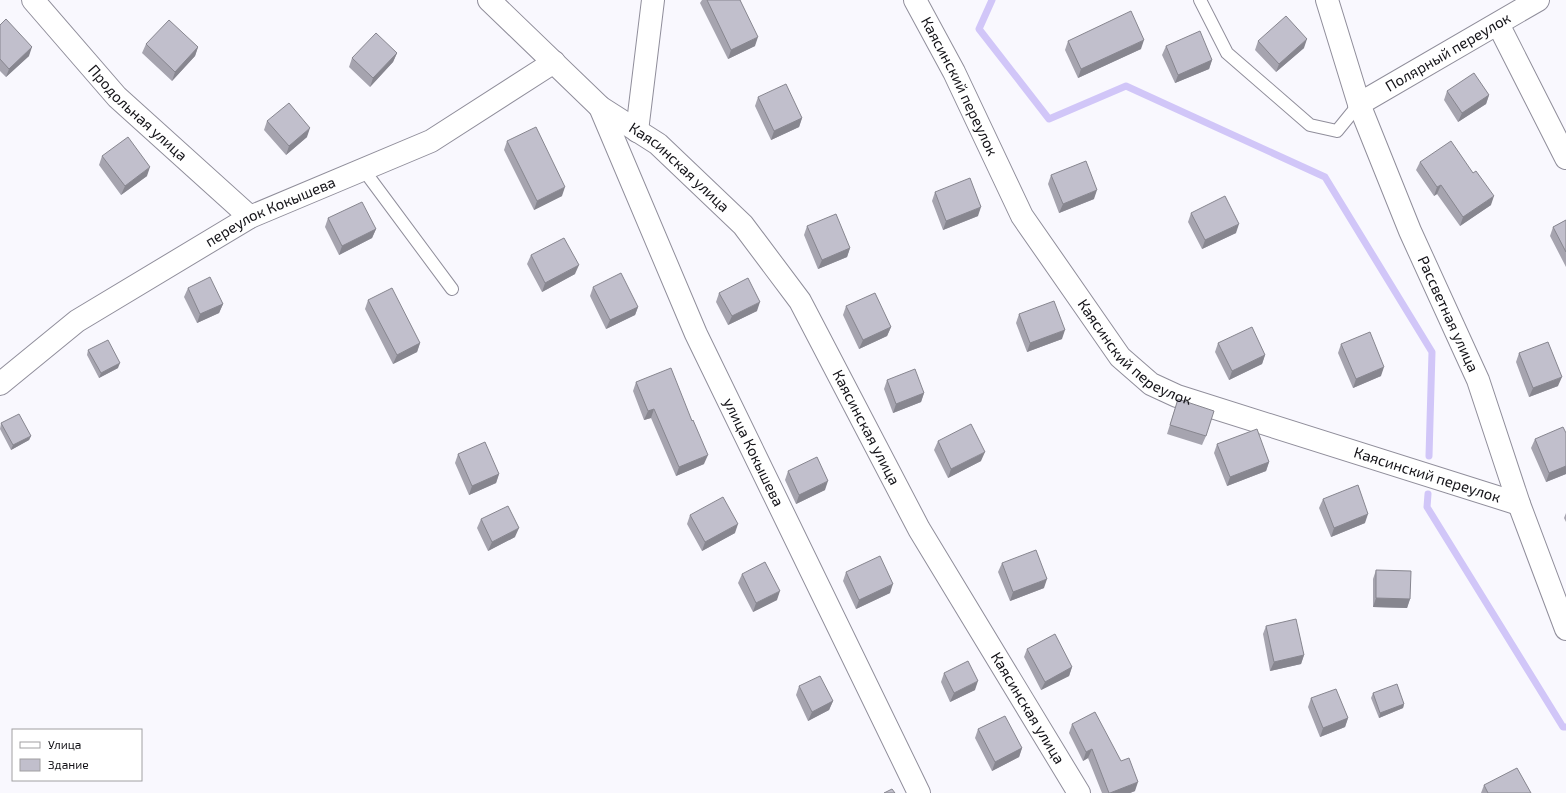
<svg xmlns="http://www.w3.org/2000/svg" width="1566" height="793" font-family="'Exo 2',sans-serif">
<rect width="100%" height="100%" fill="#f9f8fe"/>
<g fill="none" stroke-linecap="round" stroke-linejoin="round">
<!-- stream -->
<path stroke="#d1c6f8" stroke-width="7" d="M992,0l-13,29 70,90 77,-33 199,91 107,175 -3,104
M1428,494l-1,13 136,220h3"/>
<!-- lane casing -->
<g stroke="#908e9b" stroke-width="14">
<path id="lane" d="M1200,0l27,53 83,72 27,6 22,-27
M363,169l89,120"/>
</g>
<!-- street casing -->
<g stroke="#908e9b" stroke-width="24">
<g id="street">
<path id="s1" d="M33,0l84,97 133,120"/>
<path id="s2" d="M915,0l39,72 68,144 98,141 31,27 26,12 342,108"/>
<path d="M1498,24l68,134"/>
<path id="s3" d="M1359,104l179,-104"/>
<path id="s4" d="M600,107l96,227 223,459"/>
<path d="M637,131l16,-131"/>
<path id="s5" d="M0,384l77,-63 173,-104 181,-76 123,-79"/>
</g>
</g>
<!-- secondary casing -->
<g stroke="#908e9b" stroke-width="24">
<g id="secondary">
<path id="s6" d="M489,0l111,107 58,37 85,81 57,76 119,228 160,264"/>
<path id="s7" d="M1327,0l32,104 51,127 68,149 41,124 47,125"/>
</g>
</g>
<!-- lane -->
<use href="#lane" stroke="#fff" stroke-width="12"/>
<!-- street -->
<use href="#street" stroke="#fff" stroke-width="22"/>
<!-- secondary -->
<use href="#secondary" stroke="#fff" stroke-width="22"/>
</g>
<!-- wall -->
<path fill="#a6a4af" d="M702,0h38l15,46 -27,13 -28,-56z
M0,25l29,31 -23,21 -6,-6z
M1068,41l73,8 -63,29 -13,-28z
M1258,41l46,7 -28,24 -21,-22z
M146,44l52,3 -3,9 -23,25 -30,-28z
M1166,46l46,14 -3,9 -34,14 -13,-28z
M397,53l-4,9 -23,25 -21,-20 3,-9z
M1447,91l42,4 -3,9 -28,18 -14,-22z
M758,97l44,21 -3,9 -28,13 -16,-34z
M267,121l40,16 -21,18 -22,-25z
M507,141l55,55 -28,14 -30,-60z
M102,156l45,20 -26,19 -22,-30z
M1420,162l71,43 -31,21 -23,-32 -3,2 -18,-26z
M1051,175l43,24 -35,14 -11,-29z
M935,192l43,24 -35,14 -11,-29z
M1191,213l45,20 -34,16 -14,-27z
M328,218l48,11 -4,9 -33,17 -14,-28z
M1566,220v47l-16,-31 3,-9z
M807,226l43,22 -3,9 -29,12 -14,-34z
M531,255l44,19 -33,18 -15,-28z
M593,287l45,20 -3,8 -29,14 -16,-33z
M188,288l35,16 -4,9 -22,10 -13,-26z
M719,293l38,18 -29,14 -12,-23z
M368,300l52,43 -3,9 -24,12 -28,-55z
M846,306l45,21 -4,9 -28,13 -16,-34z
M1019,314l43,25 -35,13 -11,-29z
M1218,343l47,12 -3,9 -33,16 -14,-28z
M1341,344l40,32 -28,12 -15,-35z
M88,350l30,18 -19,10 -12,-23z
M1519,353l39,33 -29,11 -13,-35z
M887,380l37,13 -3,9 -28,11 -9,-24z
M636,382l68,82 -28,12 -25,-58 -7,2 -11,-29z
M1178,399l28,37 -4,9 -35,-11z
M1,423l30,13 -2,4 -18,10 -11,-21z
M1566,433v41l-20,8 -15,-34 4,-9z
M938,441l43,20 -33,17 -14,-28z
M1217,444l52,18 -3,9 -39,15 -13,-33z
M458,454l41,20 -3,9 -27,12 -14,-32z
M788,471l37,19 -29,14 -11,-24z
M1323,499l42,24 -34,14 -12,-29z
M1566,513v9l-2,-4z
M690,515l45,18 -33,18 -15,-27z
M481,519l34,18 -27,14 -11,-23z
M1002,563l42,25 -34,13 -12,-29z
M1376,570l34,29 -3,9 -34,-1v-28z
M846,572l44,21 -34,16 -13,-28z
M742,574l35,26 -24,12 -15,-29z
M1266,626l38,29 -3,9 -31,7 -7,-37z
M1027,649l45,18 -3,9 -28,14 -17,-33z
M944,673l31,17 -25,12 -9,-20z
M799,686l34,15 -4,9 -21,11 -12,-26z
M1373,693l31,11 -1,4 -24,10 -8,-20z
M1311,698l37,20 -3,9 -25,10 -12,-30z
M1072,724l63,67 -5,2h-28l-14,-35 -5,3 -14,-28z
M978,729l44,19 -3,9 -27,14 -17,-33z
M1484,785l47,8h-50z"/>
<!-- shaded-wall -->
<path fill="#87868f" d="M758,37l-3,9 -27,13 3,-9z
M1307,39l-3,9 -28,24 3,-8z
M1144,40l-3,9 -63,29 3,-9z
M32,47l-3,9 -23,21 3,-8z
M198,47l-3,9 -23,25 3,-9z
M397,53l-4,9 -23,25 3,-9z
M1212,60l-3,9 -34,14 3,-8z
M1489,95l-3,9 -28,18 4,-9z
M802,118l-3,9 -28,13 3,-9z
M310,128l-3,9 -21,18 3,-9z
M150,167l-3,9 -26,19 4,-9z
M1441,185l-4,9 -3,2 3,-9z
M565,187l-3,9 -28,14 3,-9z
M1097,190l-3,9 -35,14 4,-9z
M1494,196l-3,9 -31,21 3,-9z
M981,207l-3,9 -35,14 3,-9z
M1239,224l-3,9 -34,16 3,-9z
M376,229l-4,9 -33,17 3,-9z
M850,248l-3,9 -29,12 4,-9z
M579,265l-4,9 -33,18 3,-9z
M760,302l-3,9 -29,14 4,-9z
M223,304l-4,9 -22,10 3,-9z
M638,307l-3,8 -29,14 4,-9z
M891,327l-4,9 -28,13 4,-9z
M1065,330l-3,9 -35,13 3,-9z
M420,343l-3,9 -24,12 4,-9z
M1265,355l-3,9 -33,16 3,-9z
M120,363l-2,5 -19,10 2,-5z
M1384,367l-3,9 -28,12 3,-9z
M1562,377l-4,9 -29,11 4,-9z
M924,393l-3,9 -28,11 3,-9z
M654,409l-3,9 -7,2 4,-9z
M31,436l-2,4 -18,10 2,-5z
M985,452l-4,9 -33,17 3,-9z
M708,455l-4,9 -28,12 3,-9z
M1269,462l-3,9 -39,15 3,-9z
M1566,466v8l-20,8 3,-9z
M499,474l-3,9 -27,12 3,-9z
M828,481l-3,9 -29,14 3,-9z
M1368,514l-3,9 -34,14 3,-9z
M738,524l-3,9 -33,18 3,-9z
M519,528l-4,9 -27,14 4,-9z
M1047,579l-3,9 -34,13 3,-9z
M893,584l-3,9 -34,16 3,-9z
M780,591l-3,9 -24,12 3,-9z
M1376,598l34,1 -3,9 -34,-1z
M1304,655l-3,9 -31,7 4,-9z
M1072,667l-3,9 -28,14 4,-8z
M978,681l-3,9 -25,12 4,-9z
M833,701l-4,9 -21,11 4,-9z
M1404,704l-1,4 -24,10 1,-5z
M1348,718l-3,9 -25,10 3,-9z
M1022,748l-3,9 -27,14 3,-9z
M1092,749l-4,9 -5,3 3,-9z
M1138,782l-3,9 -5,2h-20z"/>
<!-- building -->
<path fill="#c1bfcc" stroke="#87868f" d="M707,0h33l18,37 -27,13z
M1131,11l13,29 -63,29 -13,-28z
M1286,16l21,23 -28,25 -21,-23z
M6,19l26,28 -23,22 -9,-10v-34z
M169,20l29,27 -23,25 -29,-28z
M1200,31l12,29 -34,15 -12,-29z
M376,33l21,20 -24,25 -21,-20z
M1474,73l15,22 -27,18 -15,-22z
M786,84l16,34 -28,13 -16,-34z
M289,103l21,25 -21,18 -22,-25z
M536,127l29,60 -28,14 -30,-60z
M128,137l22,30 -25,19 -23,-30z
M1451,141l22,32 3,-2 18,25 -31,21 -22,-32 -4,2 -17,-25z
M1086,161l11,29 -34,14 -12,-29z
M970,178l11,29 -35,14 -11,-29z
M1225,196l14,28 -34,16 -14,-27z
M362,202l14,27 -34,17 -14,-28z
M836,214l14,34 -28,12 -15,-34z
M1566,220v32l-13,-25z
M564,238l15,27 -34,18 -14,-28z
M621,273l17,34 -28,13 -17,-33z
M210,277l13,27 -23,10 -12,-26z
M748,278l12,24 -28,14 -13,-23z
M392,288l28,55 -23,12 -29,-55z
M875,293l16,34 -28,13 -17,-34z
M1054,301l11,29 -35,13 -11,-29z
M1252,327l13,28 -33,16 -14,-28z
M1370,332l14,35 -28,12 -15,-35z
M108,340l12,23 -19,10 -13,-23z
M1548,342l14,35 -29,11 -14,-35z
M671,368l21,53 1,-1 15,35 -29,12 -25,-58 -6,2 -12,-29z
M915,369l9,24 -28,11 -9,-24z
M1178,399l36,12 -8,25 -36,-11z
M19,414l12,22 -18,9 -12,-22z
M971,424l14,28 -34,17 -13,-28z
M1563,427l3,6v33l-17,7 -14,-34z
M1257,429l12,33 -39,15 -13,-33z
M485,442l14,32 -27,12 -14,-32z
M817,457l11,24 -29,14 -11,-24z
M1358,485l10,29 -34,14 -11,-29z
M723,497l15,27 -33,18 -15,-27z
M508,506l11,22 -27,14 -11,-23z
M1036,550l11,29 -34,13 -11,-29z
M880,556l13,28 -34,16 -13,-28z
M765,562l15,29 -24,12 -14,-29z
M1376,570l35,1 -1,28 -34,-1z
M1296,619l8,36 -30,7 -8,-36z
M1055,634l17,33 -27,15 -18,-33z
M968,661l10,20 -24,12 -10,-20z
M820,676l13,25 -21,11 -13,-26z
M1397,684l7,20 -24,9 -7,-20z
M1336,689l12,29 -25,10 -12,-30z
M1095,712l26,49 8,-3 9,24 -28,11h-1l-17,-44 -6,3 -14,-28z
M1005,716l17,32 -27,14 -17,-33z
M1517,768l14,25h-43l-4,-8z
M892,789l3,4h-11z"/>
<g text-anchor="middle" stroke-width="3" stroke-linejoin="round" paint-order="stroke">
<!-- street labels -->
<g font-size="15" fill="#131217" stroke="#fff">
<text dy="5" stroke="none"><textPath href="#s3" startOffset="103">Полярный переулок</textPath></text>
<text dy="5" stroke="none"><textPath href="#s2" startOffset="97">Каясинский переулок</textPath></text>
<text dy="5" stroke="none"><textPath href="#s1" startOffset="154">Продольная улица</textPath></text>
<text dy="5" stroke="none"><textPath href="#s6" startOffset="254">Каясинская улица</textPath></text>
<text dy="5" stroke="none"><textPath href="#s5" startOffset="322">переулок Кокышева</textPath></text>
<text dy="5" stroke="none"><textPath href="#s7" startOffset="337">Рассветная улица</textPath></text>
<text dy="5" stroke="none"><textPath href="#s2" startOffset="421">Каясинский переулок</textPath></text>
<text dy="5" stroke="none"><textPath href="#s6" startOffset="578">Каясинская улица</textPath></text>
<text dy="5" stroke="none"><textPath href="#s4" startOffset="378">улица Кокышева</textPath></text>
<text dy="5" stroke="none"><textPath href="#s2" startOffset="745">Каясинский переулок</textPath></text>
<text dy="5" stroke="none"><textPath href="#s6" startOffset="902">Каясинская улица</textPath></text>
</g>
</g>
<!-- legend -->
<rect x="12" y="729" width="130" height="52" fill="#ffffff" stroke="#a1a0a2"/>
<rect x="20" y="742" width="20" height="6" fill="#ffffff" stroke="#a1a0a2"/>
<text x="48" y="749" font-size="12" fill="#131217">Улица</text>
<rect x="20" y="759" width="20" height="12" fill="#c1bfcc" stroke="#a1a0a2"/>
<text x="48" y="769" font-size="12" fill="#131217">Здание</text>
</svg>
